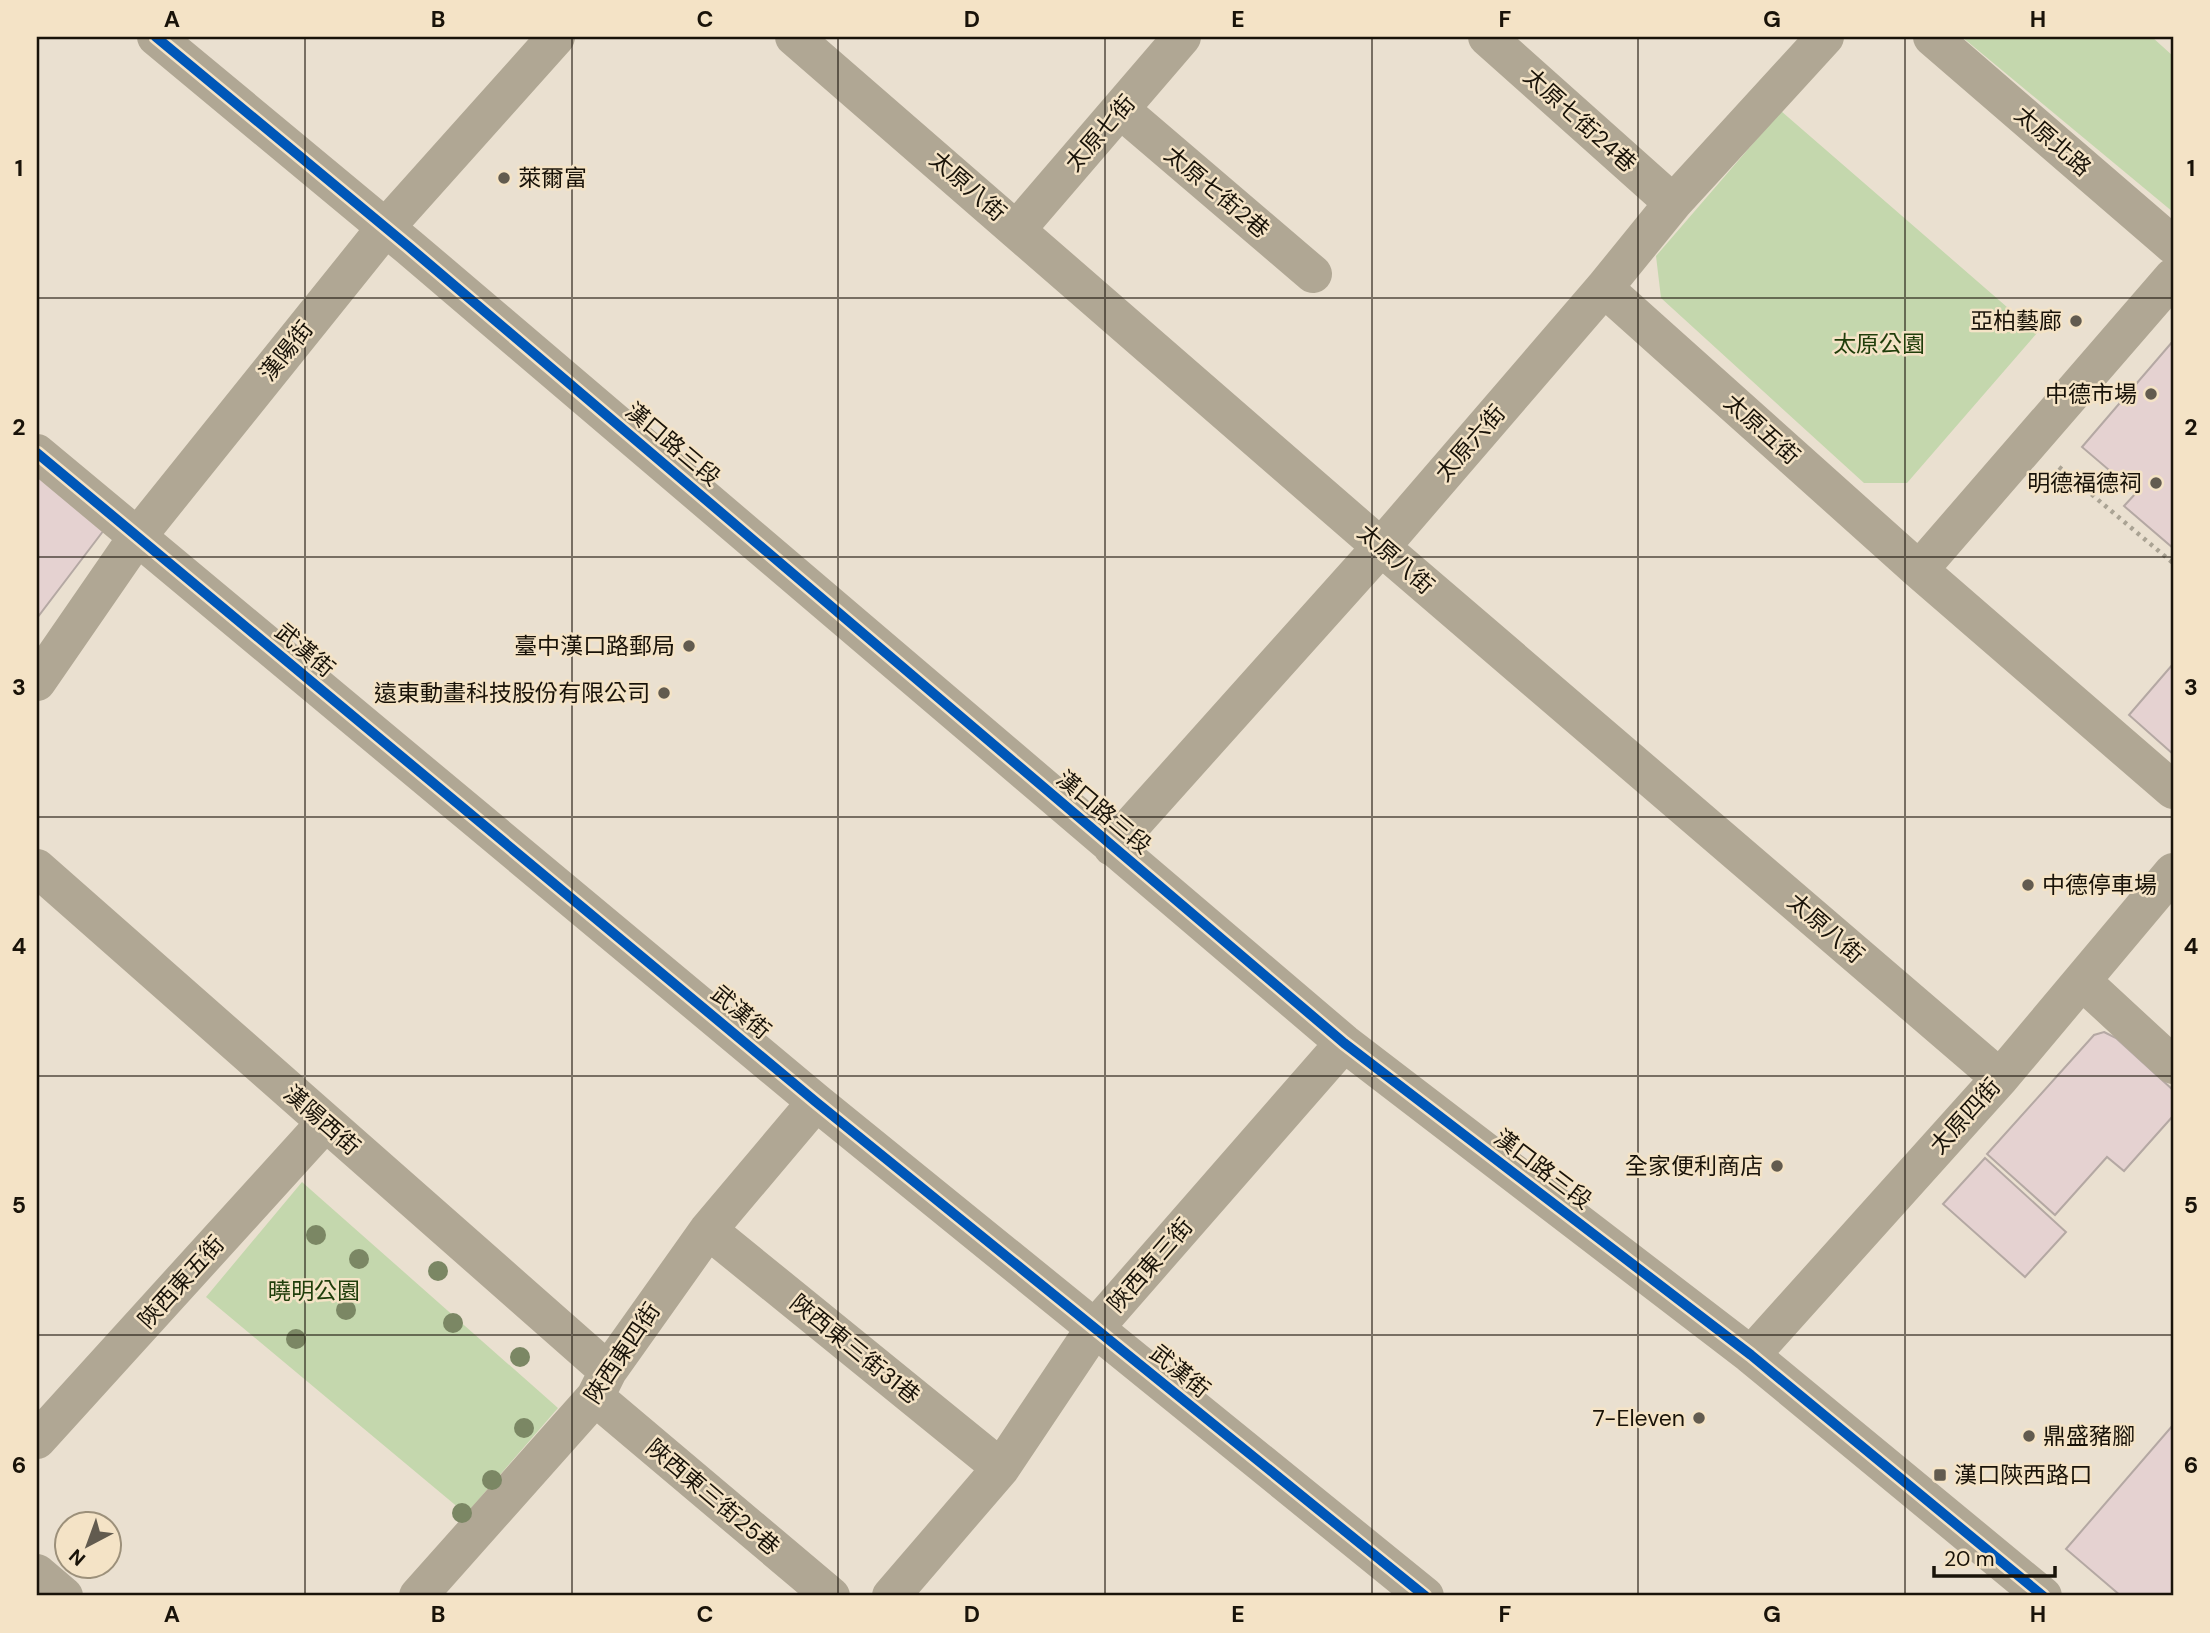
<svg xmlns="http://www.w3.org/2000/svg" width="2210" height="1633" font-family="'DM Sans','Noto Sans TC',sans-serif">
<rect width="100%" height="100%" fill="#eae0d0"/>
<!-- green -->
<path fill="#c4d7ad" d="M1962,37h190l21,19v156z
M1781,111l256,222 -130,150h-43l-203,-185 -5,-42z
M302,1182l256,226 -92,106 -260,-217z"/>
<!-- building -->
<path fill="#e5d2d1" stroke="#b4a8a3" stroke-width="2" d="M2173,341v207l-49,-42 12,-13 -54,-46z
M37,467l70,59 -70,92z
M2173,664v90l-44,-39z
M2104,1032l12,6 57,52v26l-49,55 -17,-14 -52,58 -68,-61 107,-119z
M1985,1158l81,74 -41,45 -82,-73z
M2173,1425v171h-52l-55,-47z"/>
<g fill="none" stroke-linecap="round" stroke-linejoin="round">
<!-- path -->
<path stroke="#aaa394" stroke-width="4.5" stroke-dasharray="3.5 5" stroke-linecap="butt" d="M2059,467l114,96"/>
<!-- minor -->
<path stroke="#b0a794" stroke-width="38" d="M156,37l253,210 935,796 407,312 292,241
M794,37l587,510 619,531
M1487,37l186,166
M1932,37l241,208
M1121,110l192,164
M1017,229l165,-192
M1604,288l315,282 254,220
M37,453l779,649 609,494
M1919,570l254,-293
M37,682l100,-145 249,-310 170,-190
M1112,847l269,-300 223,-259 69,-85 152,-166
M37,868l571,503
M2082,981l91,84
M708,1230l293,238
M1751,1355l249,-277 173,-206
M595,1397l236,199
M37,1440l288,-317
M37,1573l27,23
M418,1596l177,-199 13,-26 100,-141 108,-128
M891,1596l110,-128 93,-139 250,-286"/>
<!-- cycleway casing -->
<g stroke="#f4e3c6" stroke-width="15">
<path id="cycleway" d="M156,37l253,210 935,796 407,312 292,241
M37,453l779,649 609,494"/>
</g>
<!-- cycleway -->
<use href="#cycleway" stroke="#0057b8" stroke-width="10"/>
</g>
<!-- trees -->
<g fill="#7b8764">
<circle cx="316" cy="1235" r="10"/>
<circle cx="359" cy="1259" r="10"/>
<circle cx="438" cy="1271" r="10"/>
<circle cx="346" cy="1310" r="10"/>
<circle cx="453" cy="1323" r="10"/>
<circle cx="296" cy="1339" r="10"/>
<circle cx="520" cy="1357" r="10"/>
<circle cx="524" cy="1428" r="10"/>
<circle cx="492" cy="1480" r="10"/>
<circle cx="462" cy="1513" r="10"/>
</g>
<!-- grid -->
<path fill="none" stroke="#191309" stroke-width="2" stroke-opacity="0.55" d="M305,37v1559M572,37v1559M838,37v1559M1105,37v1559M1372,37v1559M1638,37v1559M1905,37v1559M37,298h2136M37,557h2136M37,817h2136M37,1076h2136M37,1335h2136"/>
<!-- markers -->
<g fill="#625b4f" stroke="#f4e3c6" stroke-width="2.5">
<circle cx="504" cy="178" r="7"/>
<circle cx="2076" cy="321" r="7"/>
<circle cx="2151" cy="394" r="7"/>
<circle cx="2156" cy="483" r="7"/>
<circle cx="689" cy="646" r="7"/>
<circle cx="664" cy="693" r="7"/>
<circle cx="2028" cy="885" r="7"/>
<circle cx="1777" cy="1166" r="7"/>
<circle cx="1699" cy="1418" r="7"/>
<circle cx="2029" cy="1436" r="7"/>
<rect x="1933" y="1468" width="14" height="14" rx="3.5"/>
</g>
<g text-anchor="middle" stroke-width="5" stroke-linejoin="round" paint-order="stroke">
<!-- street labels -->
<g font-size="23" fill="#191309" stroke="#f4e3c6">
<text transform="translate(1580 120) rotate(42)" y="8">太原七街24巷</text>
<text transform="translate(1100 133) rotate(-49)" y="8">太原七街</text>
<text transform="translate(2053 141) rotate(41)" y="8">太原北路</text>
<text transform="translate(968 186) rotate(41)" y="8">太原八街</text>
<text transform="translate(1217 192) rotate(40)" y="8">太原七街2巷</text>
<text transform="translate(286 351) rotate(-51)" y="8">漢陽街</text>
<text transform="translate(1762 429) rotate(42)" y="8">太原五街</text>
<text transform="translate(1470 443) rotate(-49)" y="8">太原六街</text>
<text transform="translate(673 444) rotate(40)" y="8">漢口路三段</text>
<text transform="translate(1396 559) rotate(41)" y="8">太原八街</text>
<text transform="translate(305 650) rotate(40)" y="8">武漢街</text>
<text transform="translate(1104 812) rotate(40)" y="8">漢口路三段</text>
<text transform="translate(1826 928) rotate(41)" y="8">太原八街</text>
<text transform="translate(741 1012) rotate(40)" y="8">武漢街</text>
<text transform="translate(1965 1116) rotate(-48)" y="8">太原四街</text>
<text transform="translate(322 1120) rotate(41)" y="8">漢陽西街</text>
<text transform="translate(1543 1169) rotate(37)" y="8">漢口路三段</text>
<text transform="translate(1150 1265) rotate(-49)" y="8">陜西東三街</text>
<text transform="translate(181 1282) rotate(-48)" y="8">陝西東五街</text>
<text transform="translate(855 1349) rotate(39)" y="8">陜西東三街31巷</text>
<text transform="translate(622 1353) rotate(-56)" y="8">陜西東四街</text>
<text transform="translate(1180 1371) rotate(39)" y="8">武漢街</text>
<text transform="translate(713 1497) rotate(40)" y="8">陜西東三街25巷</text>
</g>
<!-- poi labels -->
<g font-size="23" fill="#191309" stroke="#f4e3c6" text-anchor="end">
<text x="518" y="186" text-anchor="start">萊爾富</text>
<text x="2062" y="329">亞柏藝廊</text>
<text x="2137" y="402">中德市場</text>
<text x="2142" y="491">明德福德祠</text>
<text x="675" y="654">臺中漢口路郵局</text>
<text x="650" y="701">遠東動畫科技股份有限公司</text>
<text x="2042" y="893" text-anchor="start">中德停車場</text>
<text x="1763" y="1174">全家便利商店</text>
<text x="1685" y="1426">7-Eleven</text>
<text x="2043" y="1444" text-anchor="start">鼎盛豬腳</text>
<text x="1954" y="1483" text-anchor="start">漢口陝西路口</text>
</g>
<!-- park labels -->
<g font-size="23" fill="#203e0b" stroke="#f4e3c6">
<text x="1879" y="352">太原公園</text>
<text x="314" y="1299">曉明公園</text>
</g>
</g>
<!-- border -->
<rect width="2210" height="1633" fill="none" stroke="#f4e3c6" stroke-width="77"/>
<!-- north arrow -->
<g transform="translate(88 1545) rotate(221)"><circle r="33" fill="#f4e3c6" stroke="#9c907a" stroke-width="2"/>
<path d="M0-5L12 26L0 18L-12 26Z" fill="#625b4f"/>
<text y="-10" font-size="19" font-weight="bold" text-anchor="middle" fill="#191309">N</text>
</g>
<!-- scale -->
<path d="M1934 1566v10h121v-10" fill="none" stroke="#191309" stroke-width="3.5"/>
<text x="1944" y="1566" font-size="21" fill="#191309" stroke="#f4e3c6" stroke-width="5" paint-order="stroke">20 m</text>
<rect x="38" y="38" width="2134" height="1556" fill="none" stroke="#191309" stroke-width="2.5"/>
<g font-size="23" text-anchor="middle" font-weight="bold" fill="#191309">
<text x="172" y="27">A</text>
<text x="438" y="27">B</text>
<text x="705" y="27">C</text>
<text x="972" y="27">D</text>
<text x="1238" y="27">E</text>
<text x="1505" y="27">F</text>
<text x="1772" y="27">G</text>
<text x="2038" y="27">H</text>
<text x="19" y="176">1</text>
<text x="2191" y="176">1</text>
<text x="19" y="435">2</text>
<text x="2191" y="435">2</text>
<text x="19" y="695">3</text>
<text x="2191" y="695">3</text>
<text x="19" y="954">4</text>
<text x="2191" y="954">4</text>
<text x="19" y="1213">5</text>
<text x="2191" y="1213">5</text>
<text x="19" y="1473">6</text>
<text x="2191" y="1473">6</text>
<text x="172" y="1622">A</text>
<text x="438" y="1622">B</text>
<text x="705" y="1622">C</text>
<text x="972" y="1622">D</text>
<text x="1238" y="1622">E</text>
<text x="1505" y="1622">F</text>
<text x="1772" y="1622">G</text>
<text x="2038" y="1622">H</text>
</g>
</svg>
